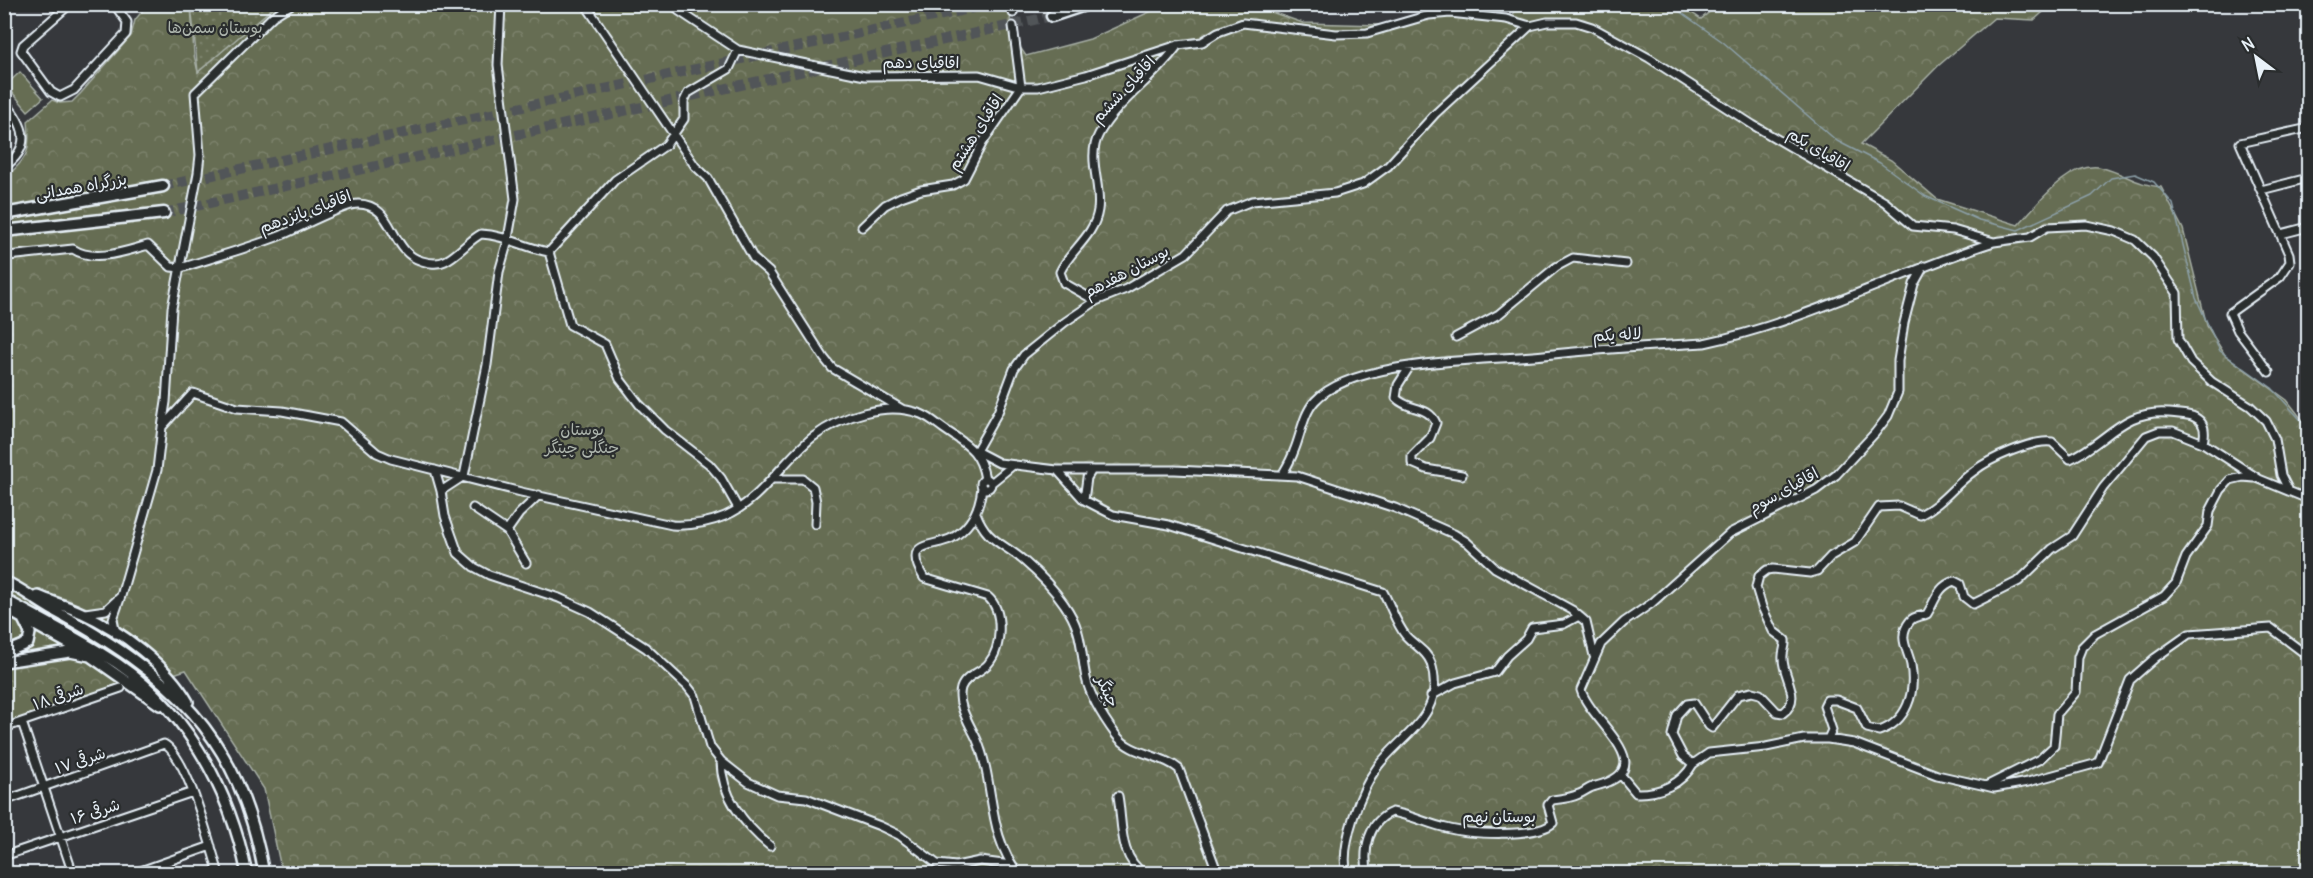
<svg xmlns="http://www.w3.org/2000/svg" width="2313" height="878" font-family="Delius,'Playpen Sans Arabic',sans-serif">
<defs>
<pattern id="forest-crowns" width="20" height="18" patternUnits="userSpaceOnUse" patternTransform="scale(1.5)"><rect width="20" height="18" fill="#666d53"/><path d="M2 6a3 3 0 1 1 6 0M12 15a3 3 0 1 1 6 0" fill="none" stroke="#7c826c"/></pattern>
<pattern id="garden-dots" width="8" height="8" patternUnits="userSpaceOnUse" patternTransform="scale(1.5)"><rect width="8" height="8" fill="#666d53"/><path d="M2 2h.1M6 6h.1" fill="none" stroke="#7c826c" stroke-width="1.8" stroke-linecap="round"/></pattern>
</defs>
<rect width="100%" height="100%" fill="#36383c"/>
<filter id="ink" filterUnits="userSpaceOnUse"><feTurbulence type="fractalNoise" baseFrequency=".0167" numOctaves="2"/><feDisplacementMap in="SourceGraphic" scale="12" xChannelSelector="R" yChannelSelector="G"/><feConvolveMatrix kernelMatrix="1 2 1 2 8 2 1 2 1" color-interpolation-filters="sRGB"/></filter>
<g filter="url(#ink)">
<!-- grass -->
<path fill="#666d53" stroke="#a7afa6" stroke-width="1.5" d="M20,72l23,26 -15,13 -22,-26z"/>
<!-- forest -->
<path fill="url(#forest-crowns)" stroke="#a7afa6" stroke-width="1.5" d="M276,4l736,1 -3,26 17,25 64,-17 77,-35 84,1 52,18 78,2 54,-16 78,6 5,-11 162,1 21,14 18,-15 332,1 -17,15 -40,-2 -56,48 -77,78 30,16 46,39 81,26c20,-21 52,-66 85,-57 22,6 35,17 58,19l22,42 24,97 18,29 62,45 21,27v446h-2026l-18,-84 -78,-119 -181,57v-549c23,-20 26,-27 23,-57l24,-21 8,3 12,-1 9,-9 50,-57 4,-16 12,-15h44l3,50 4,17z"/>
<!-- garden -->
<path fill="url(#garden-dots)" stroke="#a7afa6" stroke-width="1.5" d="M191,5v-1l85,1 -78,67z"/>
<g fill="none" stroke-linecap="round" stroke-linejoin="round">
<!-- stream -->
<path stroke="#8ca0a9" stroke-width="1.5" d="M1669,4l54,38 114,99 43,22 45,33 54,24 39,10 74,-34 19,-18 24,-4 19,8 19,22 23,94 24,53 52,37 36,40"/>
<!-- highway-tunnel -->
<path stroke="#515458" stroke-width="10" stroke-dasharray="10 5" stroke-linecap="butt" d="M163,186l829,-182
M164,213l888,-197"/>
<!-- minor casing -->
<g stroke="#e8f1f8" stroke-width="11">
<path id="minor" d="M70,4l-47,41 -2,6 30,41 9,5 14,-7 52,-56 1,-12 -13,-18
M585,4l110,162 13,12 46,81 15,13 55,86 8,10 70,41
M675,4l4,7 59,39 127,26 114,-1 42,12h17l48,-12 92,-30 24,-3 16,-10 25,-9 93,11 31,-1 62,-18 21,-2 56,6 24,7 17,-4h29l16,5 57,31 104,67 132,77 28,24 40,4 41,12 36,-5 17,-10 39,-2 28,6 21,9 18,17 24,36 1,46 13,23 21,20 38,24 16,15 9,18 6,36 7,14
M1013,13l1,-9
M4,101c20,23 30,45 0,66
M2261,190l47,-12
M862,227l23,-22 16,-8 20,-7 32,-5 11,-6 19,-37 38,-55 -8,-61
M2281,234l27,-7
M549,252l21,73 35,19 15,35 19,25 26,26 44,34 12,14 17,30
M8,256l65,-7c21,14 53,2 75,-4l23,22 10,1c34,-11 68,-20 101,-33 17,-7 61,-31 76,-31 37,0 31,48 64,57 7,2 15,4 23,0 13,-6 23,-20 36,-27 25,1 44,14 68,18l66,-72 51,-35 18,-26v-18l4,-8 41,-24 9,-19
M1096,301l-32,-18 -4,-11c10,-22 34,-35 38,-62 4,-25 -12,-52 1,-76 19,-34 56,-56 79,-89
M1456,337l43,-23 57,-47 17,-9 53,6
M1410,366l-12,19 -2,13c12,13 32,7 40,25l-6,15 -18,18v7l14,6 36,6
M2269,372l-31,-41 -8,-18 50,-36 10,-15 -1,-8 -49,-111 64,-14
M162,427l4,-25 6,-94 26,-135 2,-18 -5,-62 78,-77 19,-12
M435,470l6,21 23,-15 23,-111 12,-93 8,-28 8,-45 -17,-134 3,-61
M1057,470l-58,-7 -23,-12 22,-39 16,-43 10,-14 41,-33 31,-21 30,-12 60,-35 41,-43 25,-10 83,-8 28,-9 25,-18 47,-52 95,-88
M1282,475c4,-7 9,-15 12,-24 7,-16 9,-37 21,-50 39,-43 173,-40 229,-46 53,-6 106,-9 160,-12 101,-21 192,-70 290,-101
M981 484a5 5 0 1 1 10 0a5 5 0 1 1-10 0Z
M773,479h30l10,8 3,15 -1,22
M991,483l21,-17
M982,487c-2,21 -11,40 -30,51 -20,10 -51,2 -28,40l64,19c16,14 14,51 0,67 -8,9 -23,12 -27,24 -5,17 10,38 16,52 19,45 9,94 42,134
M441,491l4,25 13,37 16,14 15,8 70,23 31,14 56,36 42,39 7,9 15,51 11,14 27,21 29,13 29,3 74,28 19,9 38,29 19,2 24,-5 31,4
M1084,500l3,-22 5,-8
M473,508l34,23 19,32
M976,513c11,29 26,29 47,47 14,12 31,29 41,44 19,27 16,44 22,74 4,18 19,42 30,57 16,21 44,18 63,34l39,105
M507,531l12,-17 20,-19
M121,596l36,-126 5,-43 31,-34 44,15 45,3 59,11 36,31 14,6 130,33 151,33c18,1 36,-2 53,-9 37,-16 57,-55 88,-79 28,-21 74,-36 108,-23 8,3 16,10 23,15 23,16 36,21 41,50
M85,613l21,-3 15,-14 -8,23 3,15
M1431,696l24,-13 40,-11 12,-16 19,-17 6,-11 32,-4 15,-8
M22,722l51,152
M4,728l117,-40
M1828,739l4,-9 -8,-24 3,-6h9l21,8 10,20 12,3c28,-9 37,-38 32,-66 -3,-16 -14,-28 -1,-44 5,-6 12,-4 17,-7 9,-14 10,-27 27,-33l6,3 4,13 9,7 46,-23 33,-32 20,-13 31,-48 43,-52 13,-5h14l30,12
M721,761c0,34 23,64 49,85
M1693,764l16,-11 57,-6 38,-8h24l26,4 83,32 49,11 54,-27 14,-13 3,-32 19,-22 2,-35 4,-10 13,-13 69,-38 12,-13 10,-26 22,-31 2,-15 11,-21 9,-10 13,-3 11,1
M1621,775l15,18c23,1 46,-9 57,-29l-10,-8 -11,-21 5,-20 10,-11 7,-1 15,23 3,2 26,-33 14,-3 8,2 17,18 6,1c20,-14 0,-36 0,-54 -1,-7 3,-12 2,-19l-12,-9 -11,-24 -6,-20 3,-11 8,-6 6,-1 37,4 7,-2 14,-15 24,-14 24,-35 20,-1 21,9c24,-12 33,-29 54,-44 15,-12 59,-32 78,-29l18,17c38,-17 52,-50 99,-46 8,1 16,1 23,3 13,5 14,15 11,27l56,36 49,20
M1986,786l8,2 34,-6 70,-19 32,-83 25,-22 34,-24 82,-6 37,28
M1118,796c5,26 0,62 27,78
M4,801l160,-57c24,13 46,101 55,130
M4,856l189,-64
M132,874l79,-28
M1347,874c-8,-28 14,-85 31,-108 24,-32 69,-51 53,-103 -4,-12 -17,-18 -25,-27 -10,-12 -15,-30 -23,-44l-214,-67 -56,-10 -29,-15 -27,-30h118l122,6 98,32 59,26 13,8 28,26 77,42 14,12 8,34
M1368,874c-6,-24 1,-53 24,-62 19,3 36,12 54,16 22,6 90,10 107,-5l-5,-18 4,-5c9,-1 19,-2 27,-6 6,-2 10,-7 17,-8 69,-17 -6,-64 -15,-96l20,-46 23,-22 28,-19 78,-70 86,-43 20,-15 39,-42 13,-17 10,-24v-31l6,-38 10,-39 10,-18"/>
</g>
<!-- major casing -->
<g stroke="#e8f1f8" stroke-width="14">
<path id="major" d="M4,581c17,7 31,19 47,28 119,64 189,126 213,265
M38,596c14,6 30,10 44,17 38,17 85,52 106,89
M4,599c34,19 68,36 100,56 79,47 125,131 143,219
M4,608l80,44
M4,653l24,-10 2,-10 -7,-14
M4,662l66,-10 20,4 70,49"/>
</g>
<!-- highway casing -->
<g stroke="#e8f1f8" stroke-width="15">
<path id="highway" d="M1052,16l36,-12
M4,214l159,-28
M4,231l160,-18"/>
</g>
<!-- minor -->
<use href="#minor" stroke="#2a2d2e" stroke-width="7"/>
<!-- major -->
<use href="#major" stroke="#2a2d2e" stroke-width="9"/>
<!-- highway -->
<use href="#highway" stroke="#2a2d2e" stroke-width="10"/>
</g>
</g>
<g text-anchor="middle" stroke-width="4.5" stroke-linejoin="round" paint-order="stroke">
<!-- park labels -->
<g font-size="16" fill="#aeb6ae" stroke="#2a2d2e">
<text x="215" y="33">بوستان سمن‌ها</text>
<text x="582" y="435">بوستان<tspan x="582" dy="18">جنگلی چیتگر</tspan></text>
</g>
<!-- street labels -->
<g font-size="16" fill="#e8f1f8" stroke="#2a2d2e">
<text x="921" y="68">اقاقیای دهم</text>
<text transform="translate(1123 89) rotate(-47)" y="6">اقاقیای ششم</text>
<text transform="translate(975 132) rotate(-57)" y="6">اقاقیای هشتم</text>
<text transform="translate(1819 149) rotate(31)" y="6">اقاقیای یکم</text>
<text transform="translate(81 186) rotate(-10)" y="6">بزرگراه همدانی</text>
<text transform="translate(305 211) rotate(-20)" y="6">اقاقیای پانزدهم</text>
<text transform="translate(1126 271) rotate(-28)" y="6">بوستان هفدهم</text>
<text transform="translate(1617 334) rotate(-3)" y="6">لاله یکم</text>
<text transform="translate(1783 490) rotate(-29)" y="6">اقاقیای سوم</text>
<text transform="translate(1108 691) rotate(65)" y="6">چیتگر</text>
<text transform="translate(58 696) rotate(-19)" y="6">۱۸ شرقی</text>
<text transform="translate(80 760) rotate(-19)" y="6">۱۷ شرقی</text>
<text transform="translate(95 811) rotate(-18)" y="6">۱۶ شرقی</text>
<text x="1499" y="822">بوستان نهم</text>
</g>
</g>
<!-- margin -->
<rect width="2313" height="878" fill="none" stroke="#2a2d2e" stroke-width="24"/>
<rect x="12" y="12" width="2289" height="854" fill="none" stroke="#e8f1f8" stroke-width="2" filter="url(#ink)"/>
<!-- north arrow -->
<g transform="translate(2256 57) rotate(328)" stroke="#2a2d2e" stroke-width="4.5" paint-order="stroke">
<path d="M0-4.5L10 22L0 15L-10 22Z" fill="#e8f1f8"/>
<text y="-9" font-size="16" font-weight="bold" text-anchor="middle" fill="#e8f1f8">N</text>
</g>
</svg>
